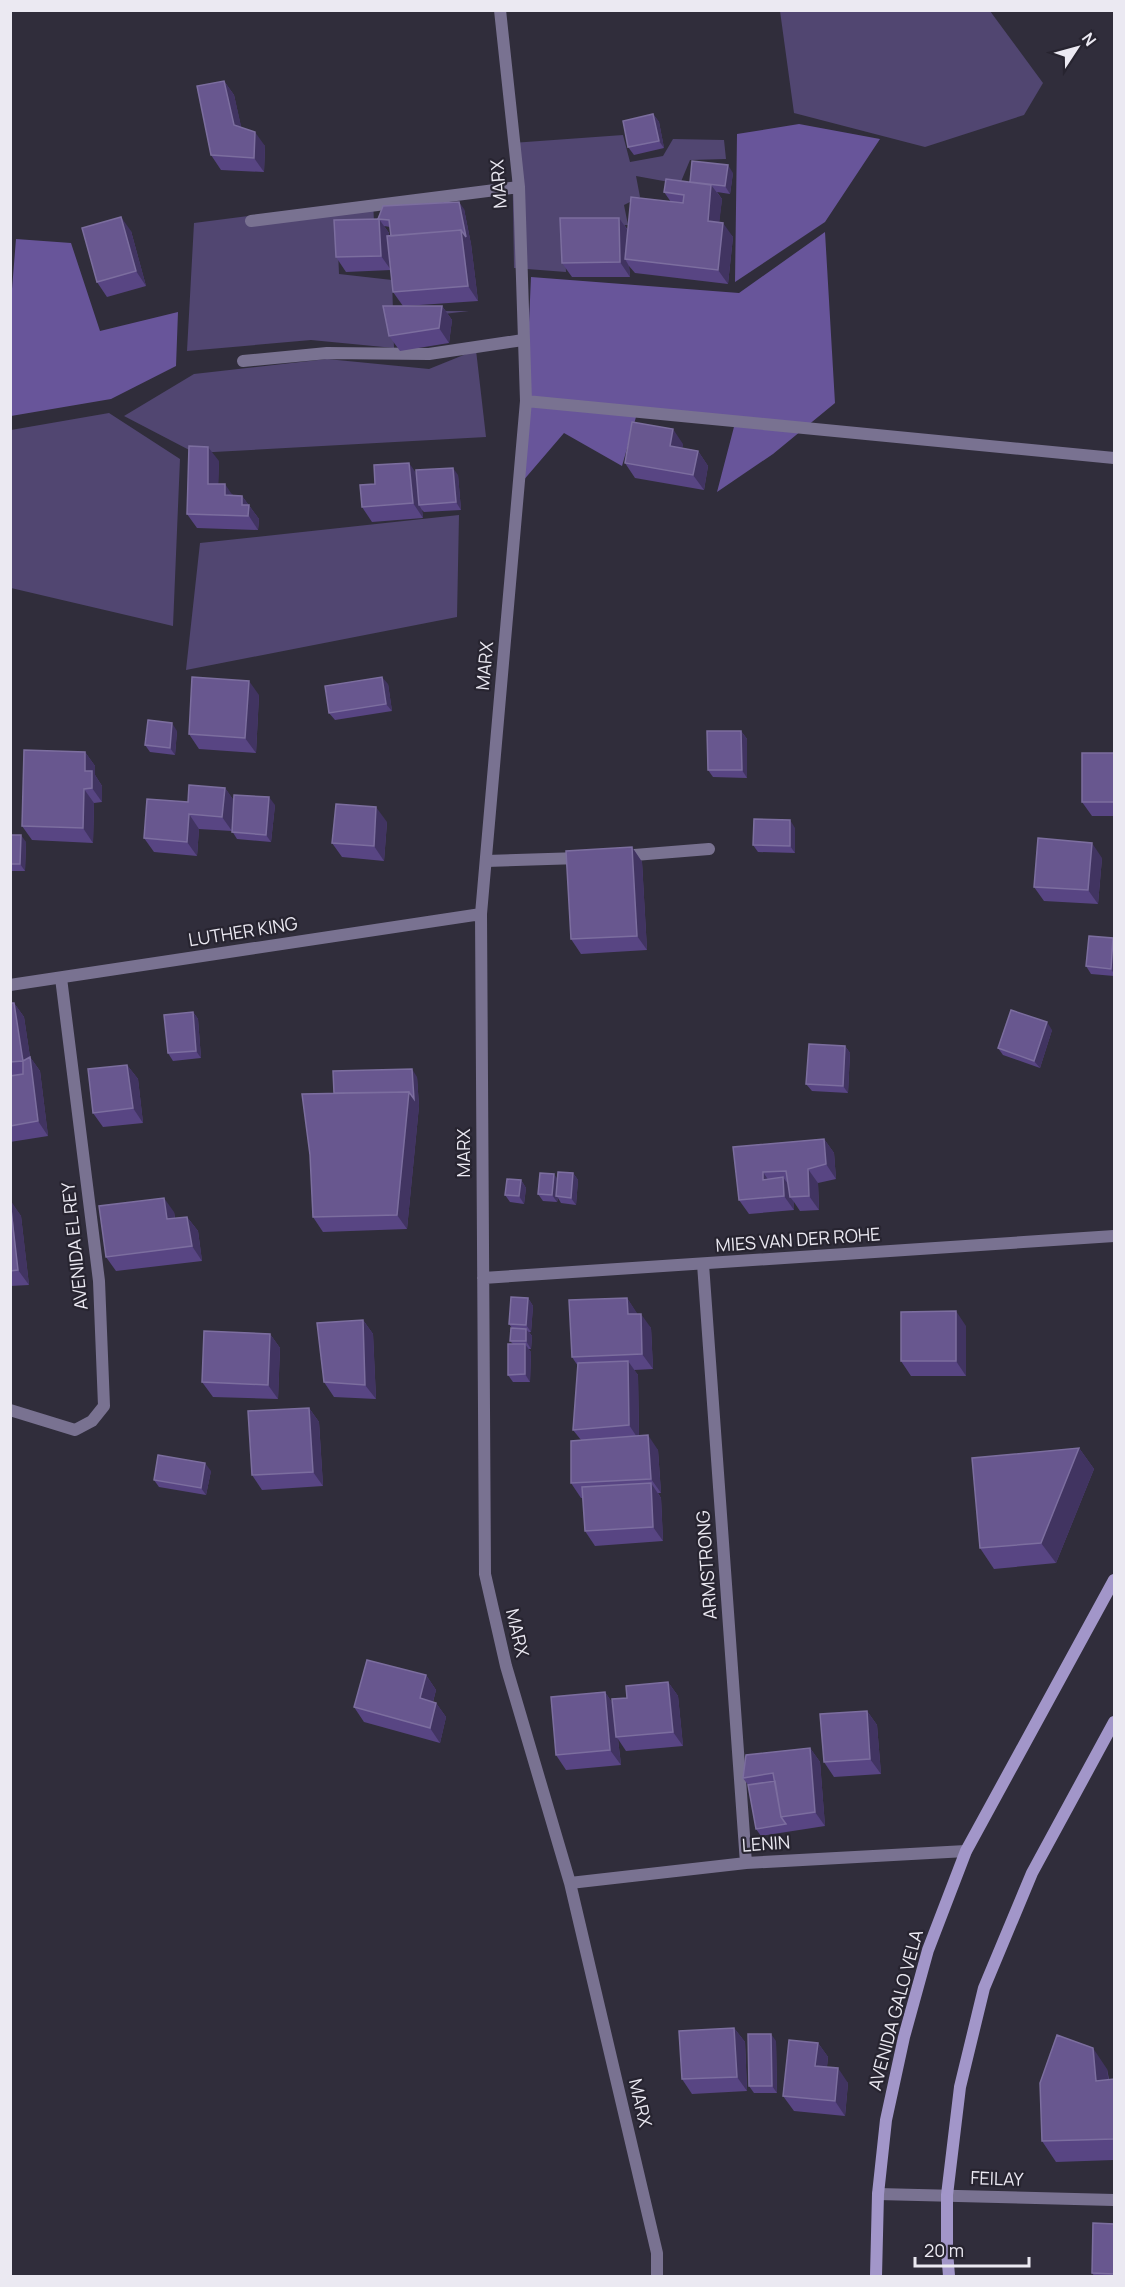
<svg xmlns="http://www.w3.org/2000/svg" width="1125" height="2287" font-family="Manrope,sans-serif">
<rect width="100%" height="100%" fill="#302d3b"/>
<!-- green -->
<path fill="#514671" d="M780,11h210l53,72 -19,32 -99,32 -131,-34z
M623,135l7,27 33,-6 10,-17 51,1 2,19 -36,1 -10,24 -44,-8 4,21 -16,8 4,20 -64,2 2,45 -52,-4 -2,-125z
M373,200l1,22 -37,4 2,48 53,6 1,31h76l-76,9 1,28 -83,-8 -124,11 7,-128z
M476,350l10,87 -291,16 -71,-37 70,-42 133,-15 102,10z
M109,413l71,46 -7,167 -162,-38v-158z
M459,515l-2,102 -271,53 14,-127z"/>
<!-- forest -->
<path fill="#68559a" d="M799,124l81,15 -55,83 -90,60 2,-148z
M825,232l10,171 -62,51 -56,38 18,-69 -97,-13 -16,56 -58,-33 -42,49 9,-205 208,16z
M16,239l55,4 29,88 78,-19 -2,54 -65,33 -100,17 -1,-102z"/>
<g fill="none" stroke-linecap="round" stroke-linejoin="round">
<!-- service -->
<path stroke="#797291" stroke-width="12" d="M243,361l84,-8 102,1 94,-14
M622,856l87,-7
M486,861l94,-3"/>
<!-- minor -->
<path stroke="#797291" stroke-width="12" d="M500,10l19,177 7,214 -45,513 4,660 21,92 64,217 87,370v23
M251,221l268,-34
M526,401l588,57
M10,985l471,-71
M703,1264l43,599
M483,1278l631,-42
M10,1410l65,20 17,-9 12,-15 -5,-125 -38,-303
M570,1883l176,-20 220,-12
M878,2194l236,6"/>
<!-- secondary -->
<path stroke="#a296c9" stroke-width="12" d="M876,2276l2,-82 8,-74 18,-83 24,-87 38,-99 148,-271
M949,2276l-2,-25v-56l13,-108 24,-99 48,-115 82,-151"/>
</g>
<!-- wall -->
<path fill="#584583" fill-rule="evenodd" d="M224,81l10,14 7,32 24,19 -1,26 -43,-2 -10,-15z
M653,114l6,8 5,26 -30,7 -6,-8z
M733,173l-3,21 -13,-2 5,7 -3,23 14,15 -5,47 -93,-11 -6,-7 1,11h-58l-10,-14 57,-45 9,12 43,-28 -7,-10 26,-10z
M464,209l7,35 7,57 -73,5h37l10,14 -3,23 -49,8 -11,-15 14,-30 -10,-14 -2,-22 -45,2 -10,-15 43,-38zM384,226l6,1 1,9h-2v-3z
M131,231l15,55 -39,11 -10,-15z
M683,444l-1,4 16,3 10,15 -4,24 -69,-12 -10,-15z
M219,461l-1,23 15,11 9,1 17,23 -1,11 -61,-2 -10,-14z
M416,473l42,2 3,35 -37,2 -2,-2 1,8 -51,4 -10,-15 13,-23z
M388,684l4,27 -57,9 -6,-7z
M259,695l-3,58 -57,-4 -10,-15z
M177,731l-2,24 -25,-3 -5,-7z
M741,731l6,8v39l-34,-1 -5,-7z
M85,752l10,14v9l7,11v16l-8,1 -1,40 -61,-3 -10,-14z
M1114,753v63h-22l-10,-14z
M225,788l9,13 41,4 -4,37 -34,-3 -5,-8 -33,-2 -2,27 -43,-4 -10,-14 44,-36z
M387,822l-3,39 -42,-4 -10,-14z
M795,828v25l-37,-1 -5,-7z
M10,835l16,7 -1,29h-15z
M632,847l10,15 5,88 -66,4 -10,-15z
M1102,858l-4,46 -54,-3 -10,-14z
M1114,940v36l-23,-2 -5,-8z
M10,1003h4l10,14 6,40 10,14 8,65 -38,6z
M193,1012l5,7 3,39 -28,3 -5,-8z
M1052,1030l-12,38 -37,-13 -5,-7z
M845,1046l5,7 -2,40 -36,-2 -6,-7z
M127,1065l11,14 5,44 -40,4 -10,-14z
M417,1077l2,29 -12,123 -84,3 -10,-15 21,-124z
M824,1139l10,14 2,26 -18,4 1,27 -19,1 -6,-9v8l-45,4 -10,-14 -6,-53z
M573,1173l5,7 -2,25 -15,-2 -3,-5 -1,4 -14,-1 -5,-7 19,-15z
M521,1180l5,8 -2,16 -14,-2 -5,-7z
M10,1201l11,15 8,69 -19,1z
M174,1212l1,6 12,-1 11,14 4,30 -86,10 -10,-14z
M528,1298l5,8 -2,26h-2l3,4 -1,13h-3l3,3 -1,30h-17l-5,-7 5,-31 -3,-3 2,-13 -3,-4z
M627,1298l10,16 14,14 2,41 -19,1 4,5 1,61 19,14 3,43h-3l3,5 2,43 -68,5 -10,-15 -2,-33h-2l-10,-15 10,-43 -8,-10 5,-64 -6,-9z
M363,1320l10,14 3,65 -42,-2 -10,-15z
M966,1326v50h-55l-10,-15z
M270,1334l10,14 -2,51 -65,-2 -11,-15z
M309,1408l10,14 4,64 -61,4 -10,-15z
M1079,1448l15,21 -38,94 -62,6 -14,-21z
M211,1471l-5,24 -47,-8 -5,-7z
M426,1675l10,15 -3,12 3,1 10,14 -6,26 -76,-21 -10,-15z
M668,1682l10,14 5,50 -57,5 -8,-12 3,26 -55,5 -10,-15 49,-63 8,12z
M867,1711l10,14 4,49 -47,3 -10,-15z
M810,1748l10,14 5,64 -64,10 -5,-7 -8,-44 -5,-7z
M734,2028l11,14 2,49 -55,3 -10,-15z
M776,2041l1,52h-23l-5,-7z
M818,2043l10,14 -1,10 21,16 -3,33 -51,-5 -11,-15z
M1107,2069l2,10h5v81l-58,2 -14,-21z
M1114,2224v53h-19l-3,-4z"/>
<!-- shaded-wall -->
<path fill="#413461" d="M224,81l10,14 10,44 -10,-14z
M653,114l6,8 5,26 -5,-7z
M255,132l10,14 -1,26 -10,-14z
M728,165l5,8 -3,21 -5,-8z
M711,185l11,14 -4,36 -10,-14z
M459,202l5,7 7,35 7,57 -10,-15 -7,-56z
M121,217l10,14 15,55 -10,-15z
M619,218l10,14 -4,27 4,7 1,11 -10,-15z
M379,219l10,14 2,37 -10,-14z
M723,223l10,14 -5,47 -10,-14z
M442,306l10,14 -3,23 -10,-15z
M673,429l10,15 -3,17 -10,-15z
M208,447l11,14 -1,37 -10,-14z
M698,451l10,15 -4,24 -11,-15z
M409,463l10,14v28l3,5 1,8 -10,-15z
M453,468l5,7 3,35 -5,-8z
M225,484l10,15 -10,-4z
M242,496l17,23 -1,11 -16,-25z
M382,677l6,7 4,27 -6,-7z
M249,681l10,14 -3,58 -11,-15z
M172,723l5,8 -2,24 -5,-7z
M741,731l6,8v39l-5,-8z
M85,752l10,14v9l7,11v16l-10,-14 -7,-17z
M225,788l10,14 -3,29 -10,-14z
M84,789l10,14 -1,40 -10,-15z
M269,797l6,8 -4,37 -5,-7z
M376,807l11,15 -3,39 -10,-15z
M189,814l10,15 -2,27 -10,-14z
M790,820l5,8v25l-5,-7z
M21,835l5,7 -1,29 -5,-7z
M1092,843l10,15 -4,46 -10,-14z
M632,847l10,15 5,88 -10,-14z
M1113,938l1,2v34l-3,-5z
M14,1003l10,14 6,40 10,14 8,65 -10,-15 -15,-60z
M193,1012l5,7 3,39 -5,-7z
M1047,1022l5,8 -12,38 -6,-7z
M845,1046l5,7 -2,40 -5,-7z
M127,1065l11,14 5,44 -10,-15z
M412,1069l5,8 2,29 -12,123 -10,-14 12,-123z
M824,1139l10,14 2,26 -10,-15z
M808,1169l10,14 1,27 -10,-14z
M763,1172l10,15 -10,-7z
M573,1173l5,7 -2,25 -5,-7z
M554,1174l5,7 -3,15 2,2 -1,4 -5,-7z
M783,1177l10,14 -3,6 4,5v8l-10,-14z
M521,1180l5,8 -2,16 -5,-8z
M164,1198l10,14 3,22 -10,-15z
M11,1201l10,15 8,69 -11,-15z
M187,1217l11,14 4,30 -10,-15z
M528,1298l5,8 -2,26 -5,-7z
M627,1298l10,15 1,15 -10,-14z
M956,1311l10,15v50l-10,-15z
M641,1314l10,14 2,41 -11,-15z
M363,1320l10,14 3,65 -11,-14z
M526,1329l6,7 -1,13 -5,-8z
M270,1334l10,14 -2,51 -10,-14z
M525,1344l6,8 -1,30 -5,-8z
M628,1361l10,14 1,65 -10,-15z
M309,1408l10,14 4,64 -10,-14z
M648,1435l10,15 3,43 -10,-14z
M1079,1448l15,21 -38,94 -15,-20z
M205,1463l6,8 -5,24 -5,-7z
M651,1483l10,15 2,43 -10,-14z
M426,1675l10,15 -6,23 -10,-15z
M668,1682l10,14 5,50 -10,-14z
M605,1692l10,15 1,30 2,2 3,26 -11,-15z
M436,1703l10,14 -6,26 -10,-15z
M867,1711l10,14 4,49 -11,-15z
M810,1748l10,14 5,64 -10,-14z
M734,2028l11,14 2,49 -10,-14z
M771,2034l5,7 1,52 -5,-7z
M818,2043l10,14 -3,24 -10,-15z
M1093,2048l14,21 4,32 -15,-20z
M838,2068l10,15 -3,33 -10,-15z"/>
<!-- building -->
<path fill="#68578f" stroke="#7c6e9f" stroke-width="1.5" d="M224,81l10,44 21,7 -1,26 -43,-3 -14,-69z
M653,114l6,27 -31,6 -5,-26z
M692,161l36,4 -3,21 -35,-4z
M666,179l45,6 -3,36 15,2 -5,47 -93,-11 6,-62 52,6 1,-8 -20,-3z
M459,202l7,35 -5,-7 -70,6 -2,-16 -11,-1 5,-13z
M121,217l15,54 -39,11 -15,-54z
M560,218h59l1,44 -58,1z
M379,219l2,37 -45,1 -2,-37z
M461,230l7,56 -75,6 -6,-56z
M383,306h59l-3,22 -50,8z
M632,422l41,7 -3,17 28,5 -5,24 -68,-12z
M189,446l19,1v37h17v11l17,1v9h7l-1,11 -61,-2z
M409,463l4,40 -51,4 -2,-22 15,-1 -1,-19z
M453,468l3,34 -37,3 -3,-35z
M192,677l57,4 -4,57 -56,-4z
M382,677l4,27 -57,9 -4,-27z
M148,720l24,3 -2,25 -25,-3z
M707,731h34l1,39h-34z
M24,750l61,2v19h7v17l-8,1 -1,39 -61,-2z
M1082,753h32v49h-32z
M189,785l36,3 -3,29 -33,-3 -2,28 -43,-4 3,-39 41,3z
M234,795l35,2 -3,38 -34,-3z
M336,804l40,3 -2,39 -42,-3z
M754,819l36,1v26l-37,-1z
M10,835h11l-1,29h-10z
M1038,838l54,5 -4,47 -54,-3z
M632,847l5,89 -66,3 -5,-88z
M1089,936l24,2 -2,31 -25,-3z
M10,1003h4l9,58 7,-4 8,64 -28,5v-50l13,-2v-13l-13,1z
M1011,1010l36,12 -13,39 -36,-13z
M193,1012l3,39 -28,2 -4,-38z
M809,1044l36,2 -2,40 -37,-2z
M127,1065l6,43 -40,5 -5,-44z
M412,1069l2,30 -5,-7 -75,1 -1,-22z
M409,1092l-12,123 -84,2 -3,-62 -8,-61z
M824,1139l2,25 -18,5 1,27 -19,1 -4,-26 -23,1v8l20,-3 1,19 -45,4 -6,-53z
M558,1172l15,1 -2,25 -15,-2z
M540,1173l14,1 -2,21 -14,-1z
M507,1179l14,1 -2,16 -14,-1z
M164,1198l3,21 20,-2 5,29 -86,11 -7,-51z
M10,1201l8,69 -8,1z
M511,1297l17,1 -2,27 -17,-1z
M627,1298l1,16h13l1,40 -70,3 -3,-57z
M956,1311v50h-55v-49z
M363,1320l2,65 -41,-3 -7,-59z
M511,1328l15,1v12h-16z
M204,1331l66,3 -2,51 -66,-3z
M508,1344h17v30l-17,1z
M628,1361l1,64 -56,5 5,-67z
M309,1408l4,64 -61,3 -4,-64z
M648,1435l3,44 -80,4v-42z
M1079,1448l-38,95 -61,5 -8,-90z
M158,1455l47,8 -4,25 -47,-8z
M651,1483l2,44 -68,4 -3,-44z
M367,1660l59,15 -6,23 16,5 -6,25 -76,-21z
M668,1682l5,50 -57,5 -4,-38 15,-1 -1,-12z
M605,1692l5,58 -54,5 -5,-58z
M867,1711l3,48 -46,3 -4,-48z
M810,1748l5,64 -34,5 -8,-44 -30,5 3,-23z
M775,1781l6,36 5,7 -30,5 -8,-44z
M734,2028l3,49 -55,2 -3,-48z
M748,2034h23l1,52h-23z
M1057,2035l36,13 3,33 18,-2v60l-72,2 -2,-58z
M789,2040l29,3 -3,23 23,2 -3,33 -52,-5z
M1093,2223l21,1v50l-22,-1z"/>
<g text-anchor="middle" stroke-width="4.5" stroke-linejoin="round" paint-order="stroke">
<!-- street labels -->
<g font-size="18" fill="#ebe9f2" stroke="#272430">
<text transform="translate(499 184) rotate(-94)" y="6">MARX</text>
<text transform="translate(485 666) rotate(-85)" y="6">MARX</text>
<text transform="translate(243 932) rotate(-9)" y="6">LUTHER KING</text>
<text transform="translate(464 1153) rotate(-90)" y="6">MARX</text>
<text transform="translate(798 1240) rotate(-4)" y="6">MIES VAN DER ROHE</text>
<text transform="translate(75 1246) rotate(-96)" y="6">AVENIDA EL REY</text>
<text transform="translate(707 1565) rotate(-94)" y="6">ARMSTRONG</text>
<text transform="translate(517 1633) rotate(77)" y="6">MARX</text>
<text transform="translate(766 1844) rotate(-4)" y="6">LENIN</text>
<text transform="translate(896 2010) rotate(-75)" y="6">AVENIDA GALO VELA</text>
<text transform="translate(640 2103) rotate(77)" y="6">MARX</text>
<text transform="translate(997 2179) rotate(2)" y="6">FEILAY</text>
</g>
</g>
<!-- border -->
<rect width="1125" height="2287" fill="none" stroke="#ebe9f2" stroke-width="24"/>
<!-- north arrow -->
<g transform="translate(1077 48) rotate(54)" stroke="#272430" stroke-width="4.5" paint-order="stroke">
<path d="M0-4.5L10 22L0 15L-10 22Z" fill="#ebe9f2"/>
<text y="-9" font-size="16" font-weight="bold" text-anchor="middle" fill="#ebe9f2">N</text>
</g>
<!-- scale -->
<path d="M915 2257v9h114v-9" fill="none" stroke="#ebe9f2" stroke-width="3"/>
<text x="924" y="2257" font-size="18" fill="#ebe9f2" stroke="#272430" stroke-width="4.5" paint-order="stroke">20 m</text>
</svg>
